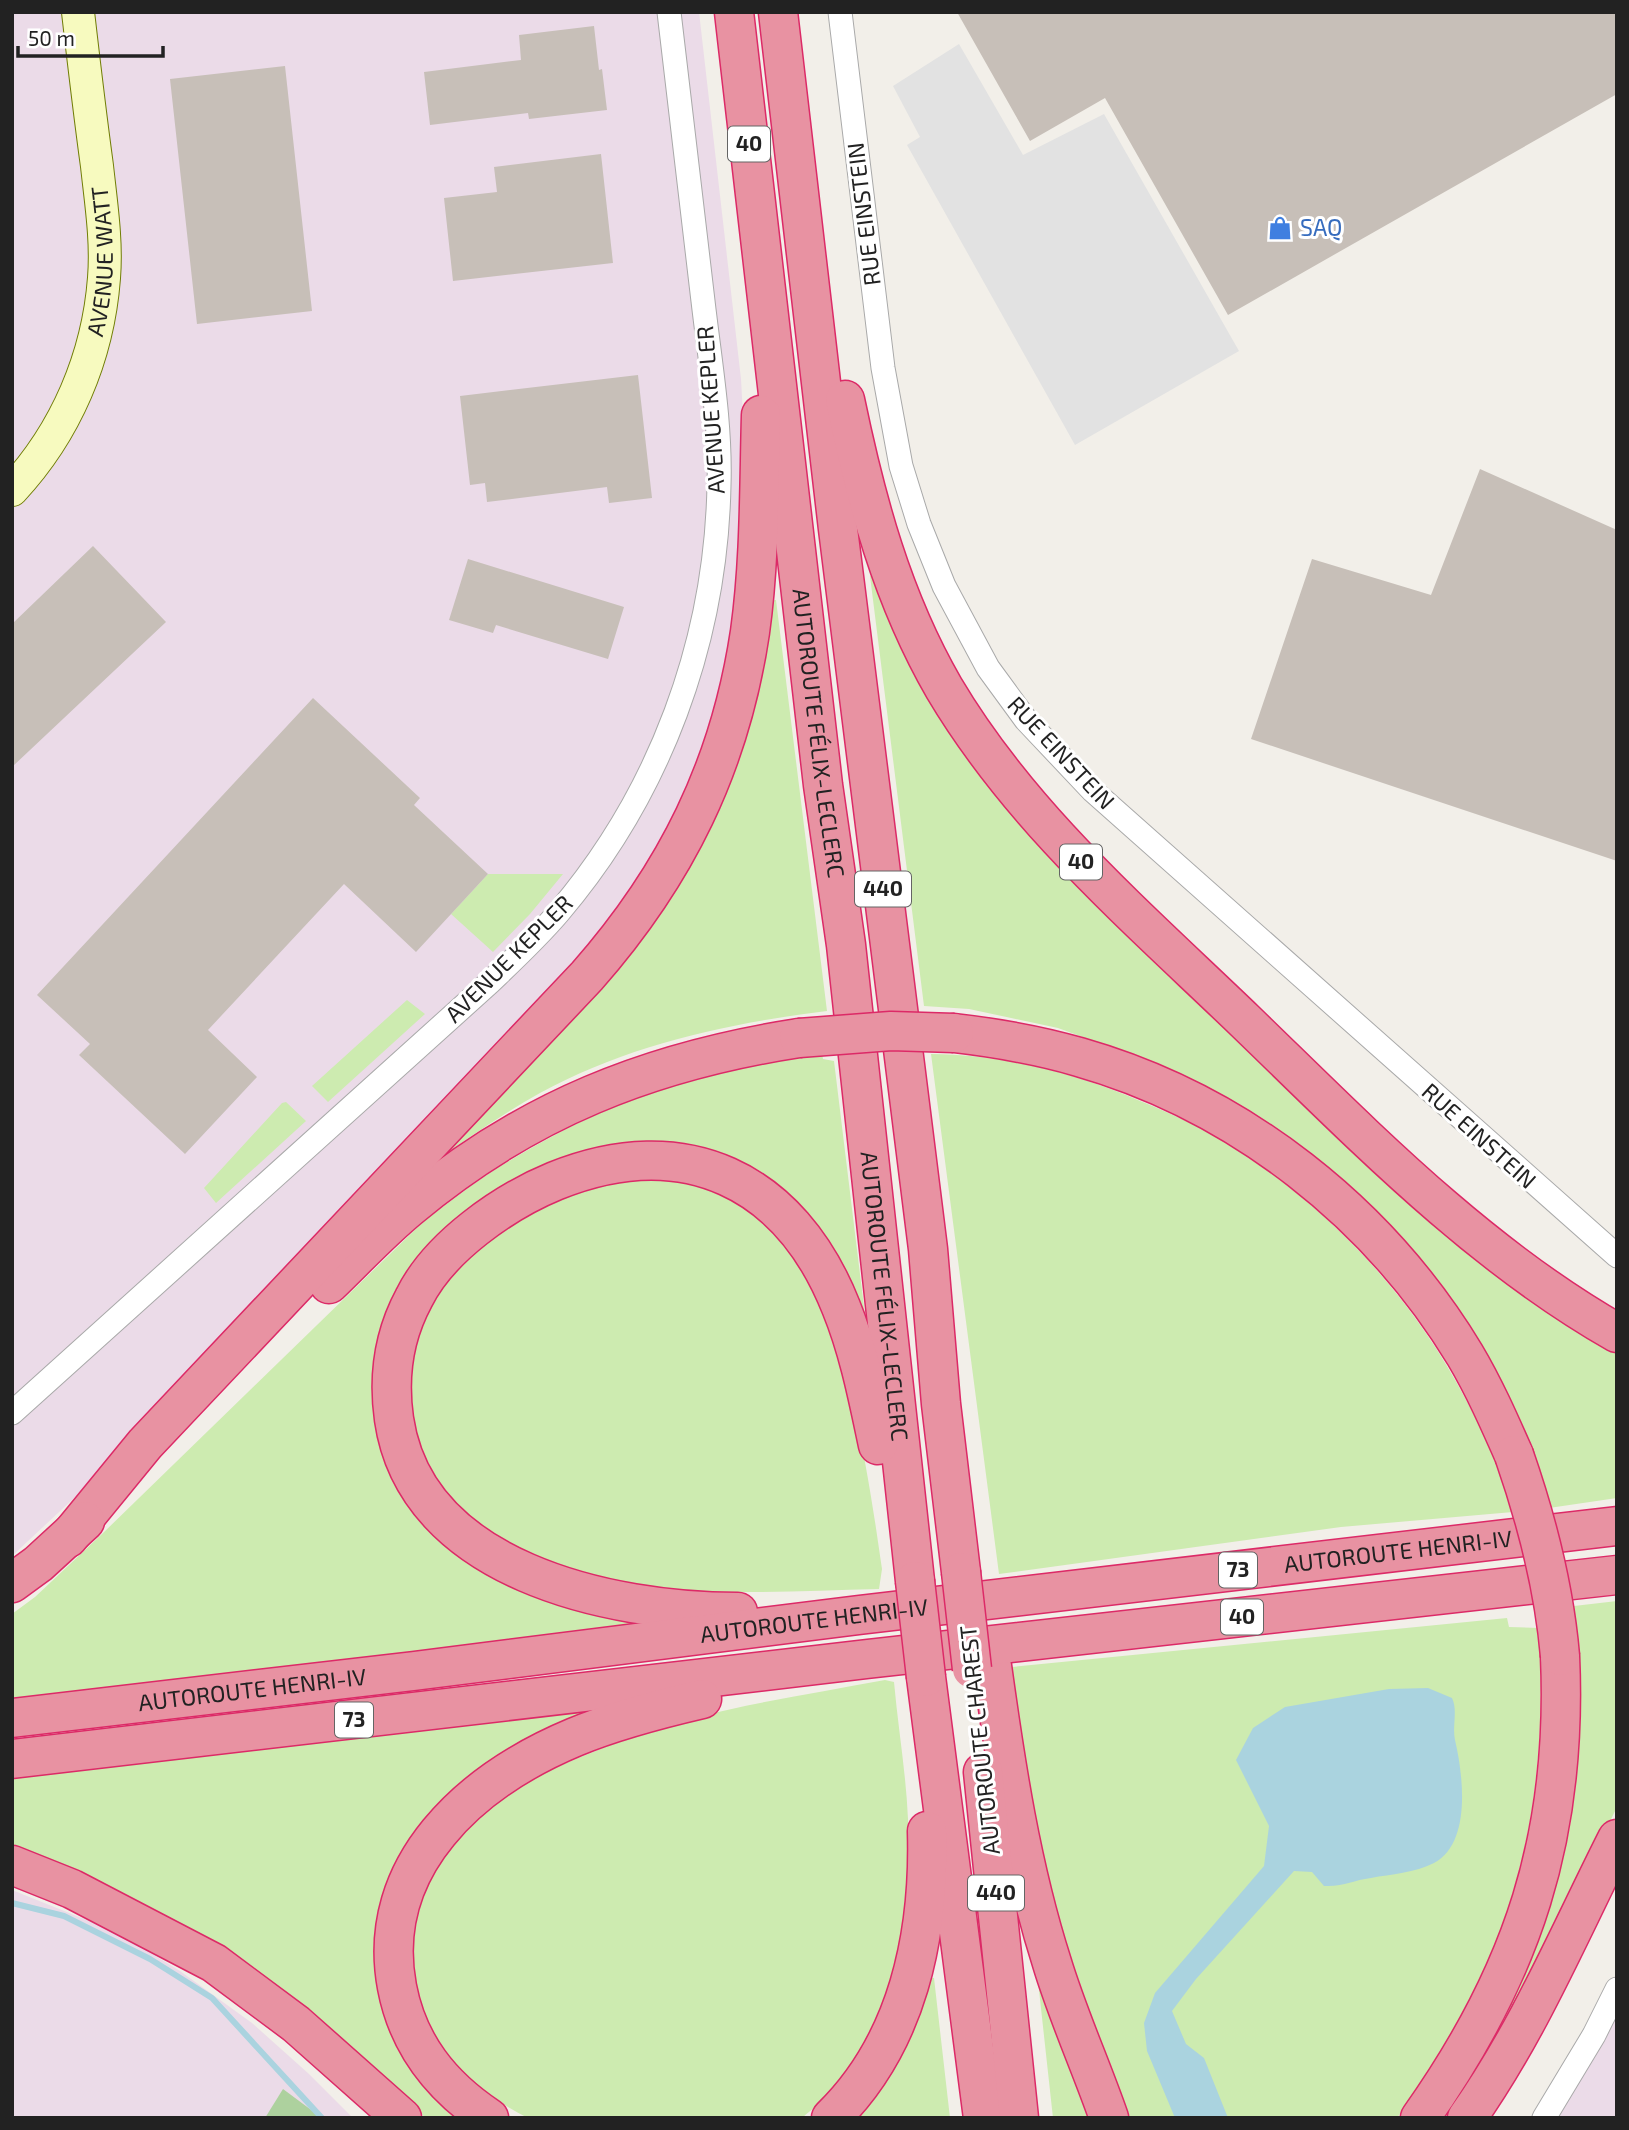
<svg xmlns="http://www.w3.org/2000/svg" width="1629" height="2130" font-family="'Exo 2',sans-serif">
<rect width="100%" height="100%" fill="#f2efe9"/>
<!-- industrial -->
<path fill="#ebdbe8" d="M12,12h687l42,367 3,55 -2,131 -24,143 -32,87 -25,45 -49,79 -115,132 -285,303 -139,145 -61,57z
M12,1890l87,35 34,17 47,29 72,52 57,51 44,44h-341z
M1617,1989v129h-73z"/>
<!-- grass -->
<path fill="#cdebb0" d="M878,574l87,174 652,601v149l-68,10 -190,-312 -64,-53 -60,-39 -76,-39 -101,-37 -89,-19 -45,-3 -54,-430z
M776,600l51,411c-98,12 -200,34 -287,82 -38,21 -73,46 -108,70l191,-207 142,-355z
M488,874h75l-33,40 -37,38 -42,-38z
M407,1000l18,14 -97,88 -16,-16z
M822,1054l1,5 11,2 35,287 -75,-137 -170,-63 -223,149 18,211 225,110v9l-632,74v-87l23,-17 67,-63 321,-312c20,-15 40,-31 61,-45 64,-42 137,-78 212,-99 41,-12 84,-18 126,-24z
M931,1054c68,1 132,16 195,41 36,15 73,30 106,51 98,63 180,150 234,254 19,36 38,72 47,112l-172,15 -342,47z
M286,1102l20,19 -90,82 -12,-15 78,-85z
M610,1180c25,0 56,-3 80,0 8,2 17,7 25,10 124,48 150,264 167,379l-3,20c-123,3 -239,14 -354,-38 -18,-8 -40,-20 -55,-33 -49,-40 -74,-116 -57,-177 8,-27 28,-57 47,-77 44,-47 92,-63 150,-84z
M1617,1601v206l-77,157 -53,97 -7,-4c12,-21 25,-43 36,-65 24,-48 45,-115 54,-167 13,-72 9,-146 4,-219z
M1507,1618l2,9 30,1c5,90 0,177 -26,264 -4,15 -8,31 -14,45 -26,65 -61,124 -102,181h-267c-22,-58 -48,-115 -66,-174 -28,-90 -42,-184 -52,-277z
M885,1680l9,2c4,45 12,91 14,137 4,94 -11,197 -74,271 -9,10 -22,19 -32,28h-274c-20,-10 -40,-23 -57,-38 -25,-21 -59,-76 -59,-109 0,-35 6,-82 27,-111 17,-23 42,-47 64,-64 22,-16 50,-27 75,-38 37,-15 76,-30 115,-40 63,-16 128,-26 192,-38z
M627,1699l-52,25 -191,182 78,212h-36l-96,-85 -98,-76 -103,-61 -72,-34 -45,-16v-76z
M925,1977l9,1 16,140h-103z
M1038,1981l58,137h-43z"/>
<!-- forest -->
<path fill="#add19e" d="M283,2089l39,29h-57z"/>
<!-- parking -->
<path fill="#e2e2e2" d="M959,44l64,111 81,-41 135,237 -164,94 -168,-300 13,-8 -27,-51z"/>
<!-- water -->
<path fill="#aad3df" d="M1428,1688l24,10c6,12 0,28 3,42 8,34 17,103 -21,123 -19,10 -43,11 -63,15 -18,2 -27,9 -47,8l-12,-14 -18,-1 -98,108 -24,32 14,33 18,14 24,60h-53l-28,-67 -3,-28 11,-30 109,-127 5,-40 -33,-66 17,-32 32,-21 104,-18z"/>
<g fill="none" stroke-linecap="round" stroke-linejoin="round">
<!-- stream -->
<path stroke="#aad3df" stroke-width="6" d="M12,1903l52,13 86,43 62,39 110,120"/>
</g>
<!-- building -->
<path fill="#c7bfb8" d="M957,12h660v82l-389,221 -123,-217 -75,43z
M594,26l5,44 3,-1 5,41 -78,9 -1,-6 -98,12 -6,-53 97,-12 -2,-25z
M285,66l27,245 -115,13 -27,-245z
M601,154l12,109 -160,18 -9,-83 53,-6 -3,-25z
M638,375l14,123 -43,5 -2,-16 -120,15 -2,-19 -15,2 -10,-89z
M1480,469l137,61v331l-366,-122 61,-180 119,36z
M93,546l73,76 -154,145v-143z
M468,559l156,48 -16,52 -112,-34 -3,8 -44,-13z
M313,698l107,100 -6,7 74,69 -72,78 -72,-68 -136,146 49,47 -72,77 -106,-99 11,-11 -53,-49z"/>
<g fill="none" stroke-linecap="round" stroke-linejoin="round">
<!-- street casing -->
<g stroke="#a9a9a9" stroke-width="25">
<path id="street" d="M840,12l43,356 18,98 18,58 25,62 44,82 38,52 67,71 524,465
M12,1413l476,-429c24,-23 49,-46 71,-72 101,-119 157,-270 160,-427 2,-61 -9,-123 -16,-184 -11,-96 -22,-192 -34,-289
M1544,2118l50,-83 23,-46"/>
</g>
<!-- secondary casing -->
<g stroke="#707d05" stroke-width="34">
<g id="secondary">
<path id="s1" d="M12,490c54,-58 86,-133 92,-212 3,-37 -3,-75 -7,-112 -7,-51 -13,-102 -19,-154"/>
</g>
</g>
<!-- highway casing -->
<g stroke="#dc2a67" stroke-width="41">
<g id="highway">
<path id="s2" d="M734,12l89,773 23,160 69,636"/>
<path d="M778,12l60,517 90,720 13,155 20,168"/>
<path d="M845,400c21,101 47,198 99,288 77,130 193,229 301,333 116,112 230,231 372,312"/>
<path d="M954,1033c43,5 84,12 125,24 161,46 300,156 386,298 19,32 34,66 49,100"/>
<path d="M329,1284c27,-26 52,-53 81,-77 116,-97 240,-146 389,-169"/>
<path d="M68,1538l77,-94 442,-468c89,-101 143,-210 163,-344 10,-72 9,-145 11,-217"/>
<path d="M12,1583l26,-19 47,-43"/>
<path d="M738,1612c-128,0 -322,-41 -344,-193 -6,-42 0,-84 20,-121 25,-51 90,-96 141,-117 129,-52 235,-2 286,126 18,44 27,91 37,138"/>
<path d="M992,1666c14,101 29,200 60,297 16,53 39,103 57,155"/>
<path d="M926,1677l57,441"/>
<path id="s3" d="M12,1718l402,-47 445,-56 758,-89"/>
<path d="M12,1759l855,-100 750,-84"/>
<path d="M983,1772l36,346"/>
<path d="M12,1865l60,24 142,74 82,61 106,94"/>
<path d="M489,2118c-48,-32 -81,-73 -92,-131 -23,-122 75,-207 178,-250 41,-17 84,-28 127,-38"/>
<path d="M831,2118c77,-75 99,-183 96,-287"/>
<path d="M1420,2118c103,-145 148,-283 140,-462"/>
<path d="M1467,2118c62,-88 102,-184 150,-279"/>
</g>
</g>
<!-- street -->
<use href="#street" stroke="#fff" stroke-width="23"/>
<!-- secondary -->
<use href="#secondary" stroke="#f7fabf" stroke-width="32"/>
<!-- highway -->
<use href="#highway" stroke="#e892a2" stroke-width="38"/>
<!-- highway-bridge casing -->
<g stroke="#dc2a67" stroke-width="41" stroke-linecap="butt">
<path id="highway-bridge" d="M799,1038l92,-7 63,2
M1514,1455c23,66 40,131 46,201
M961,1572l11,97
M915,1581l11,96"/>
</g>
<!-- highway-bridge -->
<use href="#highway-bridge" stroke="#e892a2" stroke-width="38"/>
</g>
<!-- icons -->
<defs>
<g id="shop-bare" transform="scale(1.89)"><path d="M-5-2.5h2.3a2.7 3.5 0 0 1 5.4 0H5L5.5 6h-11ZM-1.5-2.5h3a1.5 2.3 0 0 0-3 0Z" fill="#3f7fe0" stroke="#fff" stroke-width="2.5" paint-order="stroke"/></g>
</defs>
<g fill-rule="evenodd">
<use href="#shop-bare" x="1280" y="228"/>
</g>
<g text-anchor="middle" stroke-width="6" stroke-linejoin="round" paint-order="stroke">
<!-- shield labels -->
<g fill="#fff" stroke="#646464" stroke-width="2">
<rect x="728" y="126.5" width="42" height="35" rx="5"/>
<rect x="1060" y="844.5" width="42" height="35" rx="5"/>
<rect x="855" y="871.5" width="56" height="35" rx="5"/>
<rect x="1219" y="1552.5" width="38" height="35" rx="5"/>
<rect x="1221" y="1599.5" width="42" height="35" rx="5"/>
<rect x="335" y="1702.5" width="38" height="35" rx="5"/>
<rect x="968" y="1875.5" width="56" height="35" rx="5"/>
</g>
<g font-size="21" font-weight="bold" fill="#222">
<text x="749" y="151">40</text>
<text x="1081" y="869">40</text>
<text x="883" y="896">440</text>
<text x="1238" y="1577">73</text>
<text x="1242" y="1624">40</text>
<text x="354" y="1727">73</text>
<text x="996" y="1900">440</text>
</g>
<!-- street labels -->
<g font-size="23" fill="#222" stroke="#fff">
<text transform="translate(864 214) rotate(-97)" y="8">RUE EINSTEIN</text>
<text dy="8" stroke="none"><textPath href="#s1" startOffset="252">AVENUE WATT</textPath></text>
<text transform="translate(711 410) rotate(-94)" y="8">AVENUE KEPLER</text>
<text dy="8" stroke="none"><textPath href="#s2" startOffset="726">AUTOROUTE FÉLIX-LECLERC</textPath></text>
<text transform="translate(1061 753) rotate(47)" y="8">RUE EINSTEIN</text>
<text transform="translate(509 959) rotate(-45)" y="8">AVENUE KEPLER</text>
<text transform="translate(1479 1136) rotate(42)" y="8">RUE EINSTEIN</text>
<text dy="8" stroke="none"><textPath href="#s2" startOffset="1293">AUTOROUTE FÉLIX-LECLERC</textPath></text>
<text dy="8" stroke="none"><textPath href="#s3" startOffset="1396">AUTOROUTE HENRI-IV</textPath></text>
<text dy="8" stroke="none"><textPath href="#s3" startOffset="808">AUTOROUTE HENRI-IV</textPath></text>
<text dy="8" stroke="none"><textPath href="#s3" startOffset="242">AUTOROUTE HENRI-IV</textPath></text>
<text transform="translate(980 1740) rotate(-96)" y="8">AUTOROUTE CHAREST</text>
</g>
<!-- shop labels -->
<g font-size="23" fill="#366cbe" stroke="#fff" text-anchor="start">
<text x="1300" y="236">SAQ</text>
</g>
</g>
<!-- border -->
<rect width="1629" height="2130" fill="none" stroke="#222222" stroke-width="28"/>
<!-- scale -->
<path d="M18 46v10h145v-10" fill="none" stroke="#222222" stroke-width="3.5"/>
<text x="28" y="46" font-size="21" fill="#222222" stroke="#ffffff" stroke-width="5" paint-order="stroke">50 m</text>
</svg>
